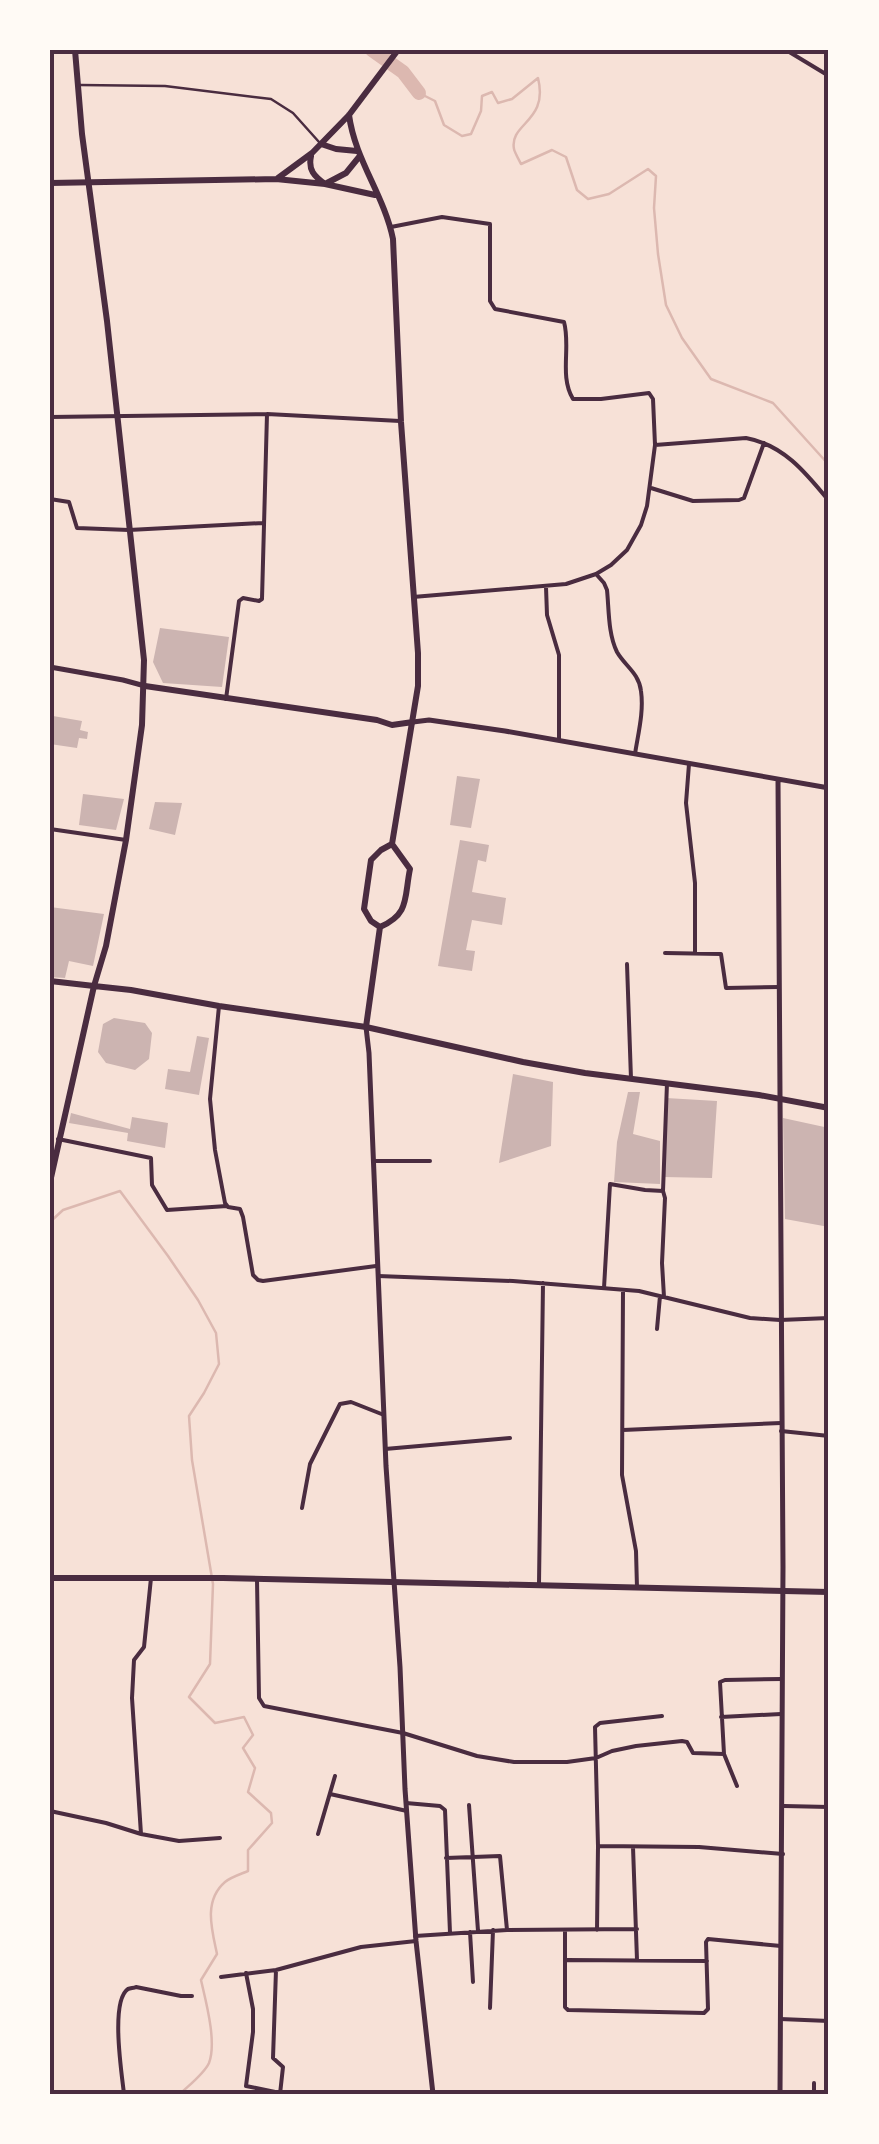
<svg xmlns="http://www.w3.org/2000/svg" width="879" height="2144" font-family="'Fira Sans',sans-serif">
<rect width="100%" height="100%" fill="#f7e1d7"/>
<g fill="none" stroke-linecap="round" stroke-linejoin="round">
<!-- stream -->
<path stroke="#dcb8b0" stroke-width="2.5" d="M419,93l16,8 9,24 18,11 9,-2 10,-23 1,-15 10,-4 6,11 14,-4 26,-21c11,44 -29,45 -24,71 0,2 6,13 7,15l31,-14 14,7 11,33 11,9 21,-5 39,-25 8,7 -2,32 4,46 8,51 16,33 29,41 62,24 56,62
M50,1222l13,-12 57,-19 48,65 30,44 18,33 3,31 -15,29 -15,23 3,44 21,124 -3,80 -21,33 26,26 29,-6 9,18 -10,13 12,20 -7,24 23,21 1,10 -24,27v21c-7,3 -17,6 -23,11 -22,19 -13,48 -8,72l-16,26c5,22 16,62 8,83 -5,11 -21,23 -29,31"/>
<!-- river -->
<path stroke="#dcb8b0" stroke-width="14" d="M372,50l31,22 16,21"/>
</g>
<!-- building -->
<path fill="#ccb4b1" d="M160,628l69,9 -7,50 -59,-4 -10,-21z
M53,716l29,5 -2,9 8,2 -1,7 -8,-1 -2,10 -27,-4z
M457,776l23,3 -9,49 -21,-3z
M83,794l41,5 -8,31 -37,-5z
M155,802l27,1 -7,32 -26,-6z
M460,840l29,5 -3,17 -8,-2 -6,32 34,6 -4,27 -30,-5 -6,30 9,1 -3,20 -34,-5z
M50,907l54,7 -11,52 -24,-5 -4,17 -15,-1z
M114,1018l31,5 7,10 -3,26 -14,11 -29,-7 -8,-11 5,-28z
M197,1036l12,2 -10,57 -34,-6 3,-20 22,3z
M513,1074l40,8 -2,64 -52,17z
M628,1092h12l-7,42 27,7v43l-46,-2 3,-40z
M666,1098l51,3 -5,77 -48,-1z
M71,1113l59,16 2,-12 36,6 -3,25 -38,-7 1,-8 -59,-10z
M783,1118l46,10v99l-44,-8z"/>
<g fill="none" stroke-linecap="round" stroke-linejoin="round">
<!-- service -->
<path stroke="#4a2c40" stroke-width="2.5" d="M80,85l85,1 106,13 22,14 26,29"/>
<!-- minor -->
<path stroke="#4a2c40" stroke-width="4" d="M786,50l43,26
M391,227l51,-10 48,7v77l5,8 69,13c7,25 -5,54 9,77h28l48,-6 4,6 2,46 -8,61 -6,19 -14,25 -16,15 -15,9 -30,10 -153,13
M50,417l217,-3 133,7
M655,445l91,-7c38,7 60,35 83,63
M651,488l42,13 46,-1 5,-2 20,-55
M50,499l19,3 8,26 52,2 134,-7
M596,574l8,9 3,7c2,19 1,44 10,62 8,14 22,21 24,39 3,21 -3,43 -6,63
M546,587l1,28 12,40v85
M226,699l13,-98 4,-3 16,3 3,-2 5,-185
M689,764l-3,39 9,80v71
M50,829l76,11
M665,953l56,1 5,34 53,-1
M627,964l4,115
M219,1006l-9,93 5,51 10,53 3,4 12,2 3,8 10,58 5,5 5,1 113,-15
M58,1139l93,19 1,27 15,25 60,-4
M373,1161h57
M378,1276l135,5 126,10 111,27 30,2 49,-2
M604,1288l6,-104 35,6 18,1
M623,1290l-1,185 14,76 1,37
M664,1297l-2,-34 3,-65 -2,-7 4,-108
M657,1329l3,-33
M623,1430l158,-7
M781,1431l48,5
M385,1449l125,-11
M302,1508l8,-44 30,-60 11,-2 33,13
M257,1580l2,118 5,8 139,27 74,23 37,6h53l29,-4 16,-7 24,-5 46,-5 5,1 6,11 31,1
M539,1584l4,-301
M721,1717l60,-3
M737,1786l-13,-32 -4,-72 5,-2 57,-1
M330,1794l77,17
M406,1803l34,3 5,4 5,123
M469,1805l9,126
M784,1806l45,1
M50,1811l56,12 35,11 38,7 41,-3
M141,1834l-9,-136 2,-38 10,-13 7,-69
M318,1834l17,-58
M598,1846l101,1 84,7
M633,1847l4,113
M446,1858l54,-2 7,74
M565,1930v77l3,3 136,3 4,-4 -2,-67 2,-3 73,7
M597,1930l1,-84 -3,-119 5,-4 62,-7
M470,1932l3,50
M415,1936l92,-6 130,-1
M567,1960l140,1
M276,1970l-3,88 10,9 -3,27
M246,1973l7,36v23l-7,54 34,7
M221,1977l55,-7 85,-23 55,-6
M490,2008l3,-78
M780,2019l49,2
M124,2094c-2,-19 -14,-93 4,-105 3,-1 6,-1 8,-2l45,9h11
M814,2094v-11"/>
<!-- tertiary -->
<path stroke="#4a2c40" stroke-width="5" d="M50,667l73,13 22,6
M413,722l16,-2 76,11 324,57
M778,780l5,787 -3,527
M366,1027l3,26 17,413 14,201 5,122 11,152 17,153"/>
<!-- secondary -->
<path stroke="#4a2c40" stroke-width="6" d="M349,115c6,45 35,80 44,124l8,183 17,231v33l-26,158 -11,6 -10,10 -7,49 7,12 9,6
M321,144l15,5 21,2
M311,156c-3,14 3,20 14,28l21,-11 13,-16
M278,178l34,-25 37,-38 49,-65
M50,183l226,-4 49,5 50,11
M145,686l232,34 15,5 21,-3
M380,927c30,-13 24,-29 30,-58l-18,-25
M50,981l44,5
M366,1027l14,-100
M50,1578h173l606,14"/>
<!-- primary -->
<path stroke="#4a2c40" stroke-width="6" d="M94,986l37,4 88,16 147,21 157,35 62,11 174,22 70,13
M50,1182l44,-196 12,-40 20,-106 16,-115 2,-65 -37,-339 -25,-187 -7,-84"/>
</g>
<!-- border -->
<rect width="879" height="2144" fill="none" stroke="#fffaf5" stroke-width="105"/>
<rect x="52" y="52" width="774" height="2040" fill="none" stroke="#4a2c40" stroke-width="4"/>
</svg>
